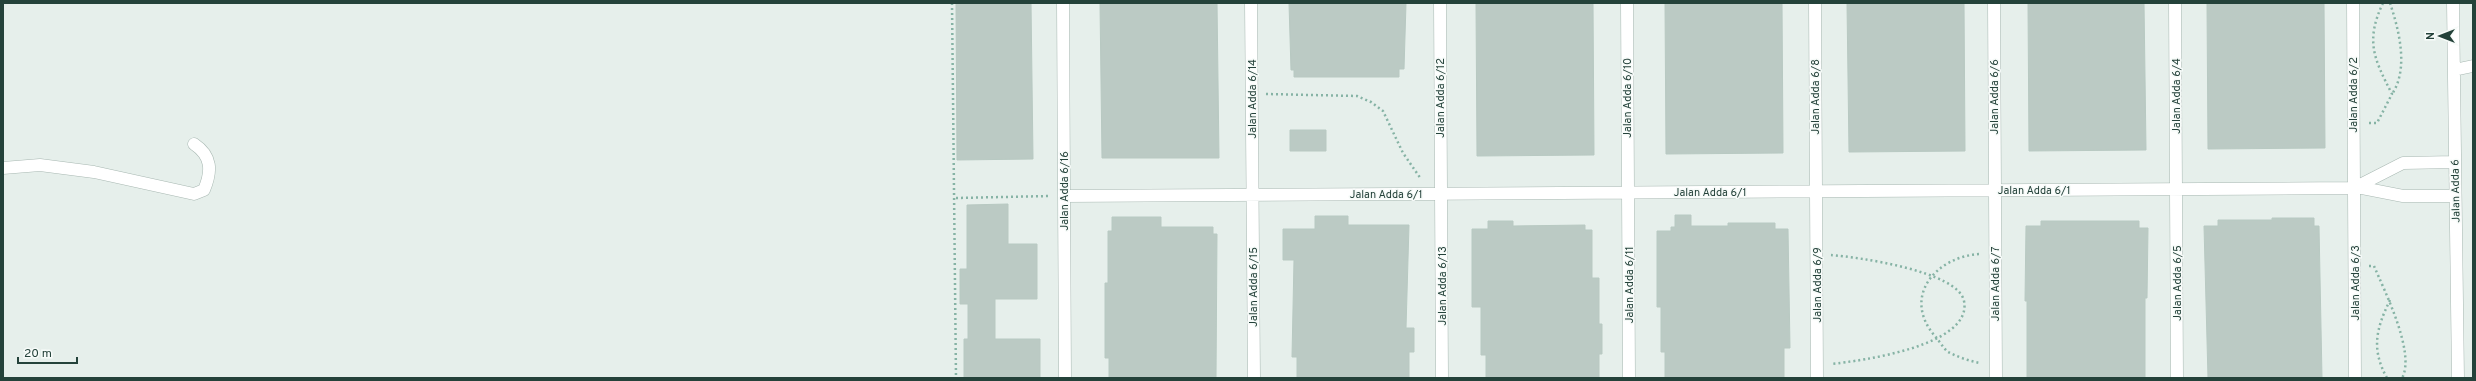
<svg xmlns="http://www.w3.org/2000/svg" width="2476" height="381" font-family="Overpass,sans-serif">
<rect width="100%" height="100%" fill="#e6efeb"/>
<!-- building -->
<path fill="#bbcac4" stroke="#b8c9c2" d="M956,3h75l2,156 -76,1z
M1100,3h117l2,155h-117z
M1289,3h117l-2,66h-5v8h-105v-7h-3z
M1476,3h117l1,152 -117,1z
M1665,3h117l1,150 -117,1z
M1847,3h117l1,148 -116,1z
M2028,3h116l2,147 -117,1z
M2207,3h117l1,145 -117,1z
M1290,130h36v21h-36z
M1008,204v40h29v55h-42v40h45v39h-76v-39h4v-35h-8v-35h7v-64z
M1675,215h16v11h37v-3h47v6h13l2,119h-6v30h-119v-26h-4v-45h-4v-76h14v-4h4z
M1315,216h33v9h61l-3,103h8v24h-5v26h-112v-21h-5l2,-97h-11v-31h32z
M1112,217h49v10h52v7h4l-1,144h-107v-20h-4v-75h3v-52h4z
M2272,218h42v8h5l3,152h-114l-4,-152h14v-6h54z
M1488,221h25v5l72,-1v5h7v48h7v46h3v30h-3v24h-113v-23h-5v-48h-9v-78h16z
M2041,221h98v7h9l-1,70h-2v80h-118v-77h-2l1,-75h15z"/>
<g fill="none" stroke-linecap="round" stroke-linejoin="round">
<!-- minor casing -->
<g stroke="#a8b8b2" stroke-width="13">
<path id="minor" d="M1063,3l2,375
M1251,3l3,375
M1440,3l2,375
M1627,3l2,375
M1815,3l2,375
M1994,3l2,375
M2175,3l2,375
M2353,3l2,375
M2453,3l5,375
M2454,70l19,-4
M3,168l37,-3 54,7 100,22 10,-4c8,-19 8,-34 -10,-46
M2357,187l46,9h52
M1064,196l1290,-8 49,-25 52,-1"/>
</g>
<!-- path -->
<path stroke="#86b3a5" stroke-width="2.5" stroke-dasharray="2 3" stroke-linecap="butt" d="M952,3l4,375
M2390,3c9,27 19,66 2,91
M1266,94l91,2 14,6 12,9 20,42 18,26
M2369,123h8l15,-29c-18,-35 -27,-53 -9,-91
M956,198l93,-2
M1979,254c-43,3 -77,42 -45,81 5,5 9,13 14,17 10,5 21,9 32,11
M1831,255c26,2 127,16 133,46 9,45 -104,60 -133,63
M2369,266h5c10,24 42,87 28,112
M2387,378c-16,-29 -11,-49 3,-78"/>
<!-- minor -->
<use href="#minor" stroke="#fff" stroke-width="12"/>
</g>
<g text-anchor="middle" stroke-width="3" stroke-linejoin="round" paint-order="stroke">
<!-- street labels -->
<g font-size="11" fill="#24423a" stroke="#f7fbf9">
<text transform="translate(2353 95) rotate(-90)" y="4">Jalan Adda 6/2</text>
<text transform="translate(2176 96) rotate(-90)" y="4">Jalan Adda 6/4</text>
<text transform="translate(1815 97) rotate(-90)" y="4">Jalan Adda 6/8</text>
<text transform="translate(1994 97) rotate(-90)" y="4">Jalan Adda 6/6</text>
<text transform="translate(1440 98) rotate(-90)" y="4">Jalan Adda 6/12</text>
<text transform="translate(1627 98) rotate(-90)" y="4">Jalan Adda 6/10</text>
<text transform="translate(1252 99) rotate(-90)" y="4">Jalan Adda 6/14</text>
<text x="2034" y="194">Jalan Adda 6/1</text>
<text transform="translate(1064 191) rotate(-90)" y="4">Jalan Adda 6/16</text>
<text transform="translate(2455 191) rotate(-91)" y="4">Jalan Adda 6</text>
<text x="1710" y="196">Jalan Adda 6/1</text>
<text x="1386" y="198">Jalan Adda 6/1</text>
<text transform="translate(2177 283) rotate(-90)" y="4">Jalan Adda 6/5</text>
<text transform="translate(2355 283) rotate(-90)" y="4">Jalan Adda 6/3</text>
<text transform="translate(1995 284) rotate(-90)" y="4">Jalan Adda 6/7</text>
<text transform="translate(1629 285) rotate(-90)" y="4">Jalan Adda 6/11</text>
<text transform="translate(1817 285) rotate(-90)" y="4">Jalan Adda 6/9</text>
<text transform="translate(1442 286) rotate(-90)" y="4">Jalan Adda 6/13</text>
<text transform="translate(1253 287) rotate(-90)" y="4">Jalan Adda 6/15</text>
</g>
</g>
<!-- border -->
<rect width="2476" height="381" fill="none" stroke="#24423a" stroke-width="8"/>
<!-- north arrow -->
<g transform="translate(2440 36) rotate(270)" stroke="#f7fbf9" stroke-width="3" paint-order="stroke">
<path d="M0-3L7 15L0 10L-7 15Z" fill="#24423a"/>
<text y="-6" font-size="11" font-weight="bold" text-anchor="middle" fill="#24423a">N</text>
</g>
<!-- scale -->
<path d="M18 357v6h59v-6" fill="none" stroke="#24423a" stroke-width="2"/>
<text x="24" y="357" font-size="12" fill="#24423a" stroke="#f7fbf9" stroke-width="3" paint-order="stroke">20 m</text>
</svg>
